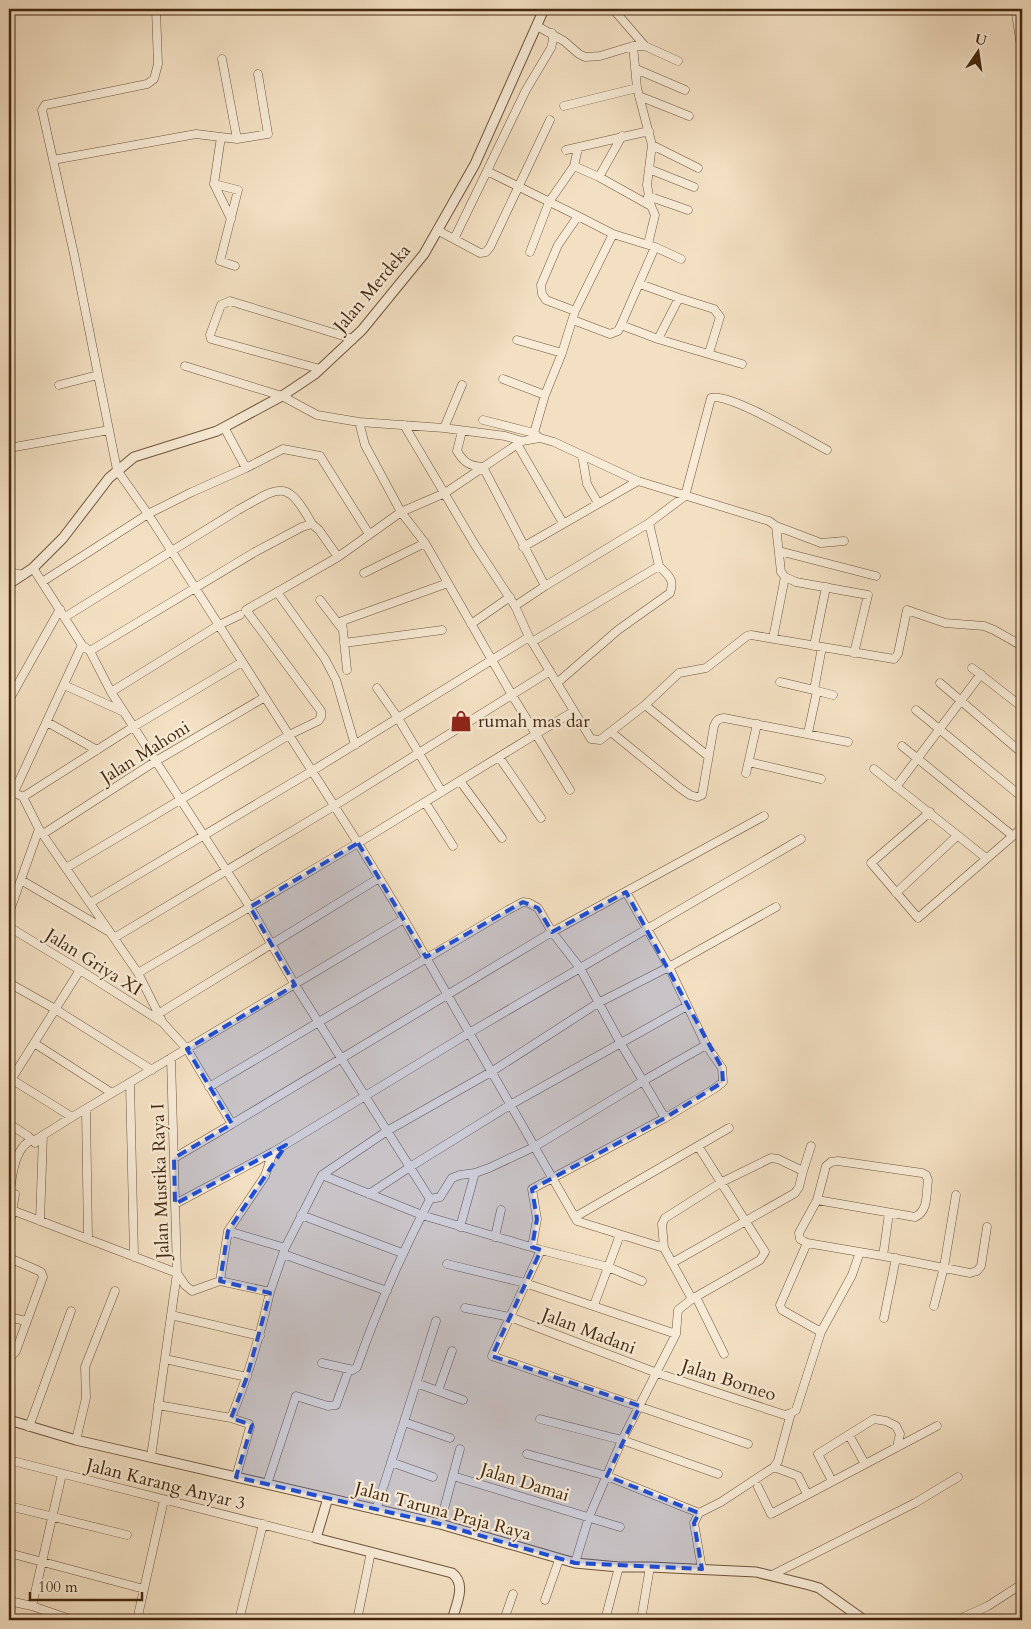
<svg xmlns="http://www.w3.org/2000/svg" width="1031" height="1629" font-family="Cardo,serif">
<rect width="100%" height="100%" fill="#f3e0c2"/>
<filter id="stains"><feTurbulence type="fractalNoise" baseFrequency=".004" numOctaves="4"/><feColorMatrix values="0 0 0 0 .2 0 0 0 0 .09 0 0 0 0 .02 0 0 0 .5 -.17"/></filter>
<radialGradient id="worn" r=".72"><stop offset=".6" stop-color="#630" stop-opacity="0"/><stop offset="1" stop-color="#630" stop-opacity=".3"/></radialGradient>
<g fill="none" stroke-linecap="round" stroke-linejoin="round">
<!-- minor casing -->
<g stroke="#70553b" stroke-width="9">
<path id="minor" d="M156,9l2,55 -4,15 -7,5 -97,20 -5,1 -3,5 32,144 43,216 31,44 210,329 46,76 173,302 87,27 28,51
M613,9l32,37
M1017,9v11l5,33
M537,26l27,15 15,13 6,3 15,-1 33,-10
M222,59l15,80
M636,69l49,21
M639,96l50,20
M564,106l73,-18
M221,137l-7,47 24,6 -18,71 15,5
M652,145l46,23
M566,150l83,-19
M53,160l143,-26 41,5 31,-5 -10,-60
M574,166l25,11 52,29
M649,169l45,18
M487,171l39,-81 25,-42 2,-8 -1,-7
M599,177l23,-41
M214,184l17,35
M648,196l40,14
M437,230l43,23 6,-1 4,-5 60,-127
M454,239l33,-68 91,45
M648,244l7,-29 -4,-9 -4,-21 5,-40 -15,-57 -4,-42h12l33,15
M530,252l19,-50 25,-36 4,-18
M681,259l-26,-12 -34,78 37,14 84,25
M640,284l39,14 -21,41
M679,298l35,11 6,8 -11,36
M575,311l-29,-11 -4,-6 -1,-9 17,-40 20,-29 35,18
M573,320l37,14 8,-3 3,-6
M517,340l45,13
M185,366l97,30 35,19 42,7 85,6 61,8 17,5 18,-3 14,4 84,39 131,40 7,5 5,46 4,5 11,5 72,13 -14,58
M320,369l-109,-30 -1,-4 11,-30 9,-4 123,38
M503,379l42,16
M59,385l39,-10
M483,420l51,13
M359,422l6,23 36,67 24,31 87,152 58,95
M404,425l71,120 40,61 14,31 62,102 9,1 45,-35 63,51
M224,427l22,41
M444,428l18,-43
M462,431l-5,20c7,12 13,15 26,16l62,119
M540,438l-6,-5 11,-38 17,-42 13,-42 38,-77 42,13
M517,444l46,79
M9,448l100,-18
M582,455l5,29 11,19
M776,526l45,17 23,-2
M523,547l115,-66
M779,551l97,25
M33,568l49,77 8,6 21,41 139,215 45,78 135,214
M9,572l14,3
M364,573l61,-30
M42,582l106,-68 44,-22 54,-24 37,-19 37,7 49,78
M277,592l48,67 11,21 19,65
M320,600l23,30
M515,606l30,-20 104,-63 36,-27 26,-98c17,-7 97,42 116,52
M65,617l173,-107c42,-23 48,-33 74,14
M471,624l39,-27
M773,638l12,-61
M532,642l127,-76 -10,-43
M344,643l98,-13
M814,646l12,-59
M90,651l165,-99 47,-25 10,-3 7,6 19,27
M972,668l50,39
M347,670l-5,-49 106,-38
M780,682l34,8
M557,683l61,-53 52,-37c5,-15 -2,-17 -11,-27
M940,683l82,70
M64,685l60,27
M377,688l21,30 44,74
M817,691l16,4
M111,692l108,-67 21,-10
M9,700l51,-91
M645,705l34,-32 27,-5 41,-32 4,-1 143,24 4,-5 9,-44 38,13 39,3 10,4 28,16
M916,710l106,87
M47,722l50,28
M611,732l69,56 10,7 7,2 5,-2 12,-69c2,-5 3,-7 10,-8l124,24
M808,733l9,-42 -3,-1 8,-43
M902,746l111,90
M499,757l42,61
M749,762l72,17
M874,769l112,89
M746,773l11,-49
M460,781l42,57
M896,787l85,-113
M9,790l14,7 16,32 99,144 25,50 24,26 45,75 -58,34
M14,792l68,-147
M23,797l110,-70 109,-65
M425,802l28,44
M930,812l-59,51 47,55 104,-90
M43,834l113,-73 109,-64
M66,868l223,-133 29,-14 3,-4v-6l-75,-101 92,-53 63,-45 44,-19 77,-52
M21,880l87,51
M896,893l61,-57
M90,903l222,-132 217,-134
M9,913l30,-84
M9,927l71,43 82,52
M114,938l220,-132 216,-135
M138,973l220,-130 216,-132
M9,983l46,26 97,61
M158,1014l221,-136
M34,1043l78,50
M11,1079l61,38
M9,1083l71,-113
M130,1083l4,174
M209,1087l299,-177 15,-8 6,1 9,5 14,24 28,36 41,76 44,74
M86,1109l2,130
M9,1124l19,12 7,7
M232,1124l320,-192 212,-116
M803,1171l8,-25
M322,1175l100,40 119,35 67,17 34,14
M369,1194l41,-27 100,-62 177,-99
M430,1199l10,-2 12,-19 8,-3 15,-2 14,-5 45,-21 109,-66 63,-36
M817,1200l98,17c14,-6 11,-25 13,-37l-2,-5 -4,-2 -84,-12 -7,1 -5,4 -9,34 -18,33 1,6 7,4 76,13
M9,1201c2,-18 4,-60 28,-62l35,-22 332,-198
M175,1204l98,-52 196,-119 332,-194
M9,1209l168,64 -6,-215
M889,1213l-6,43 87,17 7,-2 4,-5 6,-39
M301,1215l101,38
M575,1217l154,-89
M40,1221l3,-86
M460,1227l15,-54
M9,1229l6,-35
M228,1231l57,17
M495,1237l6,-27
M807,1243l-27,62 2,5 39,22
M532,1247l5,-28 -5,-30 133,-71 49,-29 9,-7 -1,-14 -16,-23 -37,-78 -43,-75
M664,1248l-2,-24 3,-6 57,-36 49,-24 7,1 25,12 -4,16 -4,6 -123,70
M541,1250l-49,106 256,88
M283,1254l104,37
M9,1258l28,12 4,2 2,5 -27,74 -7,8
M447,1264l78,19 151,51
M177,1273l8,12 7,6 28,-10 50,11 15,-44 37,-73 65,-44 104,-59 107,-69 71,-36 107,-60
M220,1281l8,-50 37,-55 8,-24
M696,1297l28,57
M594,1305l26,-70
M934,1306l10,-39 12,-72
M465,1308l45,9 147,56 128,42 6,-2
M171,1315l89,21
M9,1317l17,4
M884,1318l12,-60
M165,1359l82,18
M322,1363l31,7 4,-3c20,-58 45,-114 73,-168
M416,1383l47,17
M438,1391l14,-40
M158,1405l73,13
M540,1419l82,21 96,34
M404,1422l46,16
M29,1427l42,-116
M849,1435l16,29
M76,1440l10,-42 -1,-31 30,-76
M527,1454l80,22 92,37
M151,1457l26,-184
M9,1460l307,78
M391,1462l42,15
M774,1467l24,9 9,18
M453,1476l167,51
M236,1477l14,-50 -1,-3 -18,-6c17,-41 29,-82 39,-126
M832,1481l-14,-27 56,-35 12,2 10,5 4,8 -3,13
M267,1484l29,-88 32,10 8,-1 13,-36
M758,1487l13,27 166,-88
M9,1506l118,29
M376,1510l60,-189
M440,1524l20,-75
M9,1553l135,36
M575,1563l14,-46 33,-77 54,-106 2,-24 14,-11 68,-39 5,-8 -67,-106
M702,1569l-8,-46 5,-10 22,-11 53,-35 4,-6 13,-48 5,-3 25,-78 31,-57 8,-23
M772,1575l143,-72 43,-26
M545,1600l14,-40
M9,1601l23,5 30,-132
M32,1606l41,14
M137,1620l27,-120
M239,1620l24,-96
M357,1620l14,-68
M504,1620l9,-26
M605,1620l14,-53
M641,1620l9,-53
M957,1620l31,-14 34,-22
M1018,1620l4,-4"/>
</g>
<!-- tertiary casing -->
<g stroke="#70553b" stroke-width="11">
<path id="tertiary" d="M9,584l24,-16 30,-30 46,-60 25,-21 83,-26 65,-35 33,-22 47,-44 62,-76 51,-90 69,-155
M9,1420l67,20 364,84 135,39 44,4h31l106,5 53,13 10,3 45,32
M328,1498l-12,40 136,35c15,11 4,32 0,47"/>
</g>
<!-- minor -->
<use href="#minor" stroke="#f7ebd7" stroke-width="8"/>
<!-- tertiary -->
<use href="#tertiary" stroke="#f7ebd7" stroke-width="9"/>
</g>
<!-- marked area -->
<path fill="#1d4ed8" fill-opacity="0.2" stroke="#1d4ed8" stroke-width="4" stroke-dasharray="10 6" stroke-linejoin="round" d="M358,843l68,114 97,-55 15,6 14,24 74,-40 96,176 1,14 -58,36 -133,71 5,30 -5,28 9,3 -49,106 148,50 -33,70 92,37 -5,10 8,46 -127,-6 -135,-39 -204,-47 16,-52 -21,-7 16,-41 23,-84 -50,-12 8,-50 58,-86 -111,59 -1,-46 58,-34 -45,-75 108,-64 -45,-78z"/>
<!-- icons -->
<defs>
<g id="shop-bare" transform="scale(1.725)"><path d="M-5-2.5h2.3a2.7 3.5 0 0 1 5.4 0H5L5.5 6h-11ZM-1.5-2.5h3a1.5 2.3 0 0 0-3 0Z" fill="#8f2418" stroke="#f7ebd7" stroke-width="2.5" paint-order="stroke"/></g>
</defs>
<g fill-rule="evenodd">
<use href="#shop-bare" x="461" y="721"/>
</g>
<g text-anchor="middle" stroke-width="4.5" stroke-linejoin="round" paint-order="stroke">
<!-- street labels -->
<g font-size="18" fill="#45270e" stroke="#f7ebd7">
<text transform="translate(372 288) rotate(-50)" y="6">Jalan Merdeka</text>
<text transform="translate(145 752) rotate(-32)" y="6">Jalan Mahoni</text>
<text transform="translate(94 962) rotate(32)" y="6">Jalan Griya XI</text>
<text transform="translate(160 1181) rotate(-92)" y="6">Jalan Mustika Raya I</text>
<text transform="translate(589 1331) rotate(21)" y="6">Jalan Madani</text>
<text transform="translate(729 1380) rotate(18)" y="6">Jalan Borneo</text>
<text transform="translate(525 1482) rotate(17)" y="6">Jalan Damai</text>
<text transform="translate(166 1484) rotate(14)" y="6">Jalan Karang Anyar 3</text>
<text transform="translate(443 1511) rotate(15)" y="6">Jalan Taruna Praja Raya</text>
</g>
<!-- poi labels -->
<g font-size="18" fill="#45270e" stroke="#f7ebd7" text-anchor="start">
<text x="478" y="727">rumah mas dar</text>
</g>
</g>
<!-- margin -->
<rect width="1031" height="1629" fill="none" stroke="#f3e0c2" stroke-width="30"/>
<rect x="10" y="10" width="1011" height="1609" fill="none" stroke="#45270e" stroke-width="2.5"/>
<rect x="15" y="15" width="1001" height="1599" fill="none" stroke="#45270e"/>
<!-- north arrow -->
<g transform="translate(978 52) rotate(13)" stroke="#f7ebd7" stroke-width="4" paint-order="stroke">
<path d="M0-4L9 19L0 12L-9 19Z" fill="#45270e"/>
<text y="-8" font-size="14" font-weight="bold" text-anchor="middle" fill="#45270e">U</text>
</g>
<!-- scale -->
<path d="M30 1592v8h112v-8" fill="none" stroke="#45270e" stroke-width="2.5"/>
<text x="38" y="1592" font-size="15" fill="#45270e" stroke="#f7ebd7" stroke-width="4" paint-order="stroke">100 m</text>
<rect width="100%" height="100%" filter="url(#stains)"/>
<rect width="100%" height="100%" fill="url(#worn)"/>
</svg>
